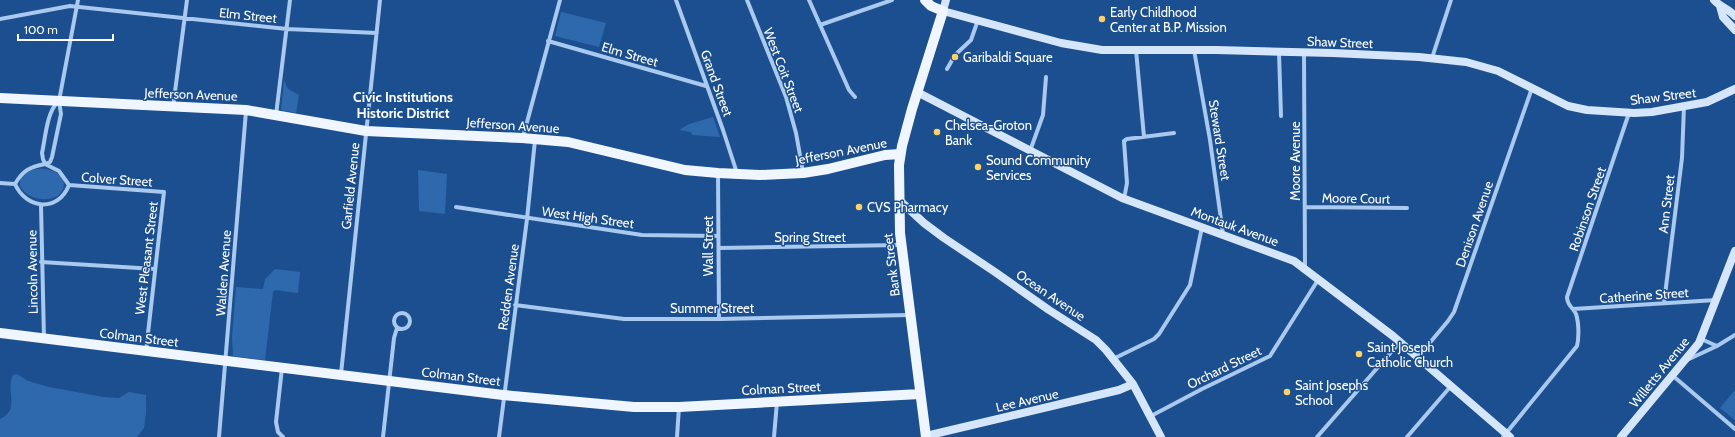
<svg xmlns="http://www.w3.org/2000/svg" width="1735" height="437" font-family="Cabin,sans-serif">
<rect width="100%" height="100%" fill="#1b4f8f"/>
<!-- green -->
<path fill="#2e69ad" d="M561,12l45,11 -7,24 -44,-11z
M284,80l4,9 11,6 -3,18 -15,-3z
M713,117l7,20 -28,-2 -1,-3 -12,-2 10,-6z
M37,169c11,-1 23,2 27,14 0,22 -36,20 -44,3 -1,-11 7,-15 17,-17z
M418,170l29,4 -2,40 -26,-3z
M275,269l25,3 -2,21 -23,-3 -2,2 -8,68 -32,-4 -1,-18 4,-51 27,2 2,-10z
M17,374l11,7 21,6 55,10 15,1 10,-6 17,3v18l-2,15 -7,9h-137v-18c21,-10 5,-27 13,-44z
M1735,390v30l-15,-12z"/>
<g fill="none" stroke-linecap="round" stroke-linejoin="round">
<!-- street -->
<path stroke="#a9c9ee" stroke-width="4" d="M676,0l47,130 14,43
M747,0l39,97 10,36 7,39
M809,0l40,90 6,7
M0,19l70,-13 217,23 90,4
M820,25l72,-25
M548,41l158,45
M1136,50l8,87
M1194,50l16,90 13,94
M1279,52l2,64
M1304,53l1,215
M1432,58l19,-58
M947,69l8,-14 16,-15 7,-20
M57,103c-10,9 -12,37 -15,50l1,6 2,5 5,-2 2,-5 9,-43 -2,-13 19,-101
M173,107l14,-107
M276,115l14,-115
M523,137l37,-137
M1030,151l13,-36 3,-38
M45,164l14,7 10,14c-11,28 -43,24 -54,-1 8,-14 15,-17 30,-20z
M718,173l1,146
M0,183l15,1
M69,185l95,7 -18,159
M1124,199l3,-16 -3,-42 3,-2 47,-6
M41,205l3,134
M456,207l186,28 76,1
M1305,207l102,1
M719,248l182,-3
M41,262l114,7
M1664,303l18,-145 2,-52
M515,305l109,14h95l191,-4
M1573,309l143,-9
M394 321a8 8 0 1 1 16 0a8 8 0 1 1-16 0Z
M1701,339l16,7
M1418,357l30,-36 6,-9 78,-224
M1113,359l41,-20 5,-5 31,-49 12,-58
M1687,360l30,-14 18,-11
M282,368l-6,54 2,10 5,5
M341,374l39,-374
M1672,375l63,54
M1151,416l51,-27 68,-33 48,-76
M219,437l27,-326
M383,437l11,-99 3,-10
M499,437l28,-218 8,-79
M677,437l2,-30
M774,437l3,-35
M1317,437l83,-95
M1407,437l44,-51
M1503,437l74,-91c2,-8 2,-23 -1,-32 -3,-7 -9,-8 -9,-17l62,-184"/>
<!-- secondary -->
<path stroke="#d6e6fa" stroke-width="8" d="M946,0l-3,11 118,32 41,7h114l117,3 86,4 47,5 32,9 70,35 19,4 47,3 18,-1 55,-10 28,-13
M1714,0c6,7 15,9 21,16
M1720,6l3,11 12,13
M917,92l205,106 172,63 99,75 117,101
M899,200l25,23 20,15 51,34 54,38 47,30 10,10 27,34 28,53
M926,436l193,-46 14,-6
M1621,437l78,-94 36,-92"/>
<!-- primary -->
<path stroke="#f0f6ff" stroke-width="10" d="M925,0l6,6 12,5 -31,98 -10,37 -3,19 1,68 26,204
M0,98l246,12 120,21 156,7 46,4 117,28 33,3 42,2 43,-2 25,-4 57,-14 15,-1
M0,333l503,62 131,12h45l241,-13"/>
</g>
<!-- markers -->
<g fill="#ffd166" stroke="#1b4f8f" stroke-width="1.5">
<circle cx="1102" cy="19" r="4"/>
<circle cx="955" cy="57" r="4"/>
<circle cx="937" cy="132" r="4"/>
<circle cx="978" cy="167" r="4"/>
<circle cx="859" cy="207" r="4"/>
<circle cx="1359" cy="354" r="4"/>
<circle cx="1287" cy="392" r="4"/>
</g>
<g text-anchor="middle" stroke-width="3" stroke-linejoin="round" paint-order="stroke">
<!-- poi labels -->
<g font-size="13" fill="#fff" stroke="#1b4f8f" text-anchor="start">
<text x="1110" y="17">Early Childhood<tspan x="1110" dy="15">Center at B.P. Mission</tspan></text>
<text x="963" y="62">Garibaldi Square</text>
<text x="945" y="130">Chelsea-Groton<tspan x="945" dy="15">Bank</tspan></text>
<text x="986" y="165">Sound Community<tspan x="986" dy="15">Services</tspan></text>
<text x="867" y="212">CVS Pharmacy</text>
<text x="1367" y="352">Saint Joseph<tspan x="1367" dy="15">Catholic Church</tspan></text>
<text x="1295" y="390">Saint Josephs<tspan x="1295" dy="15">School</tspan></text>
</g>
<!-- street labels -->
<g font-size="13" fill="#fff" stroke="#1b4f8f">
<text transform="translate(248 15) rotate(6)" y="5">Elm Street</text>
<text transform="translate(1340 42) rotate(2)" y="5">Shaw Street</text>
<text transform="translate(630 54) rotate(16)" y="5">Elm Street</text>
<text transform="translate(784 70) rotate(69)" y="5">West Coit Street</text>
<text transform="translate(717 83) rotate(70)" y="5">Grand Street</text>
<text transform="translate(191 94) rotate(2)" y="5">Jefferson Avenue</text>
<text transform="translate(1663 96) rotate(-7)" y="5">Shaw Street</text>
<text transform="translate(513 125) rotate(4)" y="5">Jefferson Avenue</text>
<text transform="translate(1220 140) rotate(81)" y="5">Steward Street</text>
<text transform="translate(841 151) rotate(-11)" y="5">Jefferson Avenue</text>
<text transform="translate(1295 161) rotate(-90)" y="5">Moore Avenue</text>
<text transform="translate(117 179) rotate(4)" y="5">Colver Street</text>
<text transform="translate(350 186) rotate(-84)" y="5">Garfield Avenue</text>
<text transform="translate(1356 198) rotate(1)" y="5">Moore Court</text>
<text transform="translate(1666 204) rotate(-83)" y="5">Ann Street</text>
<text transform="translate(1587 209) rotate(-71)" y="5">Robinson Street</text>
<text transform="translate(588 217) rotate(8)" y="5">West High Street</text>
<text transform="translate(1474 224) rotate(-71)" y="5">Denison Avenue</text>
<text transform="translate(1235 226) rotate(20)" y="5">Montauk Avenue</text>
<text x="810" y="242">Spring Street</text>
<text transform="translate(708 246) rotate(-90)" y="5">Wall Street</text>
<text transform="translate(146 258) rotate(-83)" y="5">West Pleasant Street</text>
<text transform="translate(891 265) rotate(-97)" y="5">Bank Street</text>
<text transform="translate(32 272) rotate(-91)" y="5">Lincoln Avenue</text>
<text transform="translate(223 273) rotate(-86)" y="5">Walden Avenue</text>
<text transform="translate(508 287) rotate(-82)" y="5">Redden Avenue</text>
<text transform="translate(1051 295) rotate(34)" y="5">Ocean Avenue</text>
<text transform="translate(1644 295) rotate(-4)" y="5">Catherine Street</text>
<text x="712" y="313">Summer Street</text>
<text transform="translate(139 337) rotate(7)" y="5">Colman Street</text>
<text transform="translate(1224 367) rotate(-26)" y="5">Orchard Street</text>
<text transform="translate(1659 372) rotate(-51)" y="5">Willetts Avenue</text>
<text transform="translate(461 376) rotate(7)" y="5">Colman Street</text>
<text transform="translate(781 388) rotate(-3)" y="5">Colman Street</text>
<text transform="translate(1027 400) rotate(-13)" y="5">Lee Avenue</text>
</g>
<!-- neighbourhood labels -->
<g font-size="14" font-weight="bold" fill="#fff" stroke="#1b4f8f">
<text x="403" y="102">Civic Institutions<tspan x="403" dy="16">Historic District</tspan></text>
</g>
</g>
<!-- scale -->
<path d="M18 34v6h95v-6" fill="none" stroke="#ffffff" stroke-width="2"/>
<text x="24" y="34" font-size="12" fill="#ffffff" stroke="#1b4f8f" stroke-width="3" paint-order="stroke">100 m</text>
</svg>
